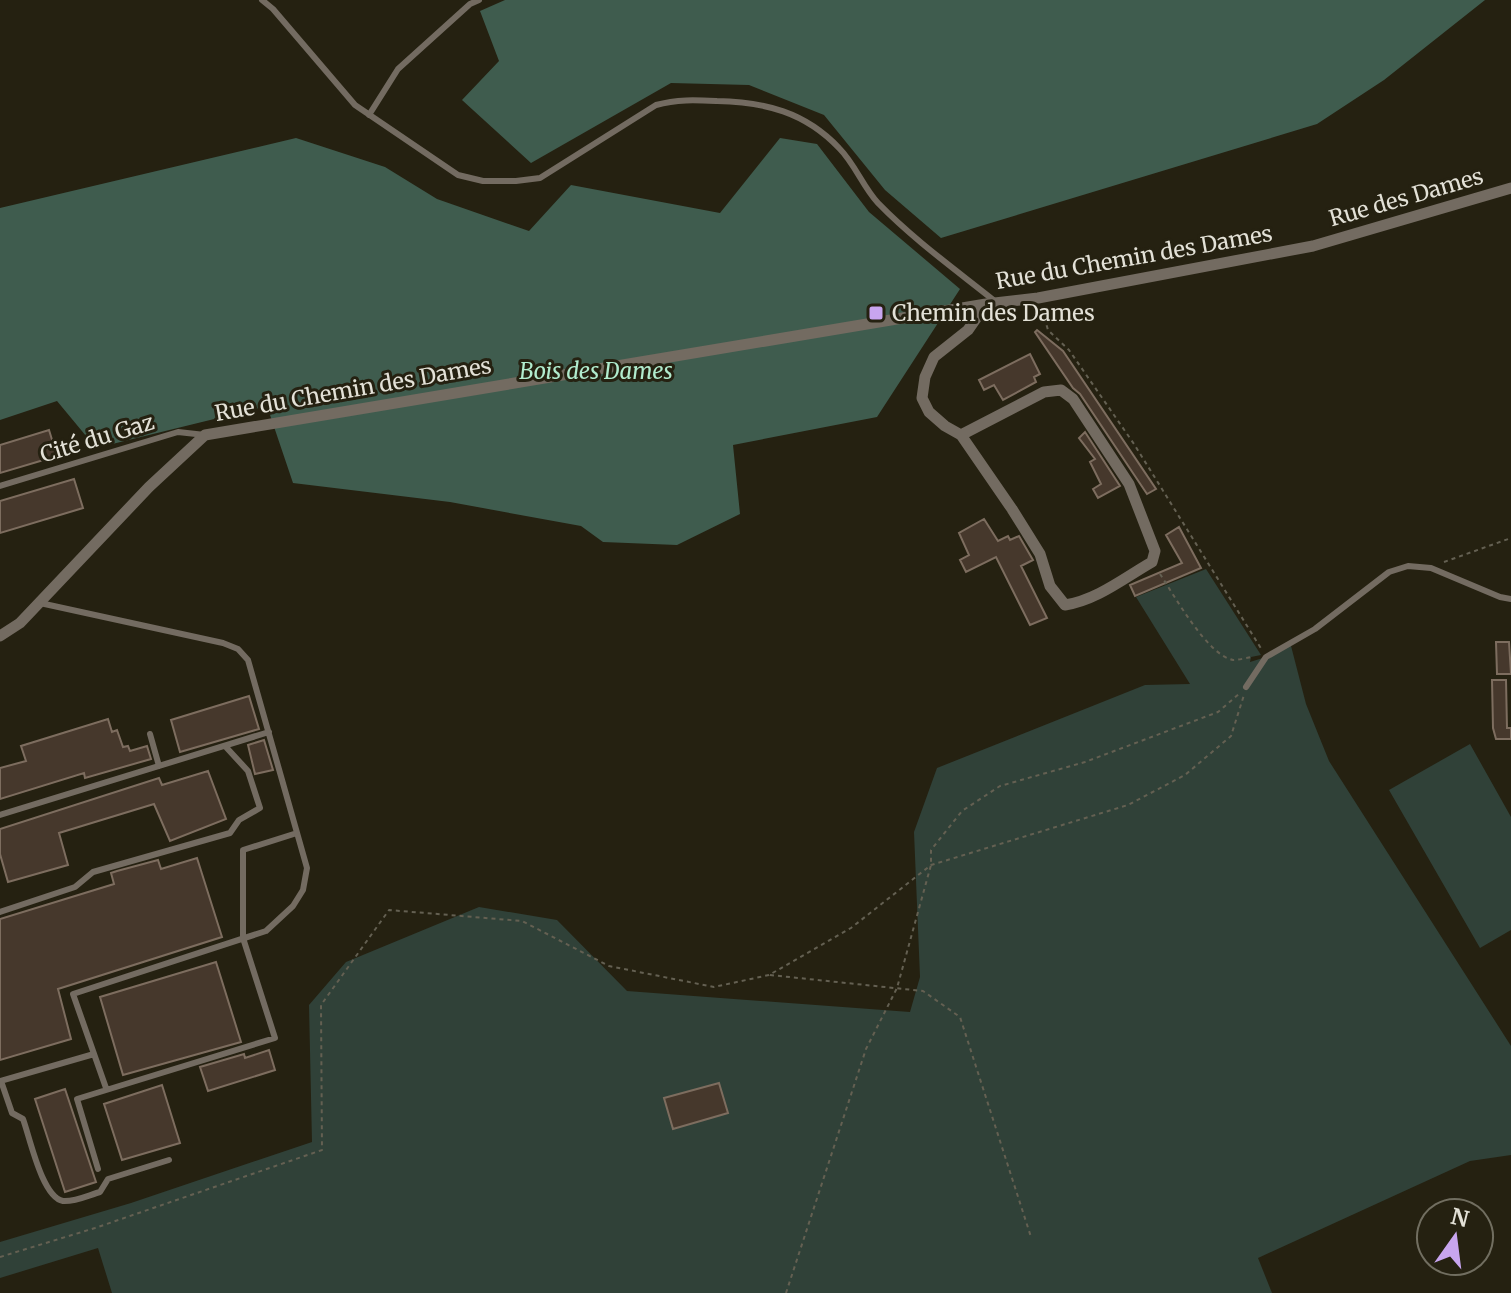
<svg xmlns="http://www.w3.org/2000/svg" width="1511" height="1293" font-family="Merriweather,serif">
<rect width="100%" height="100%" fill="#252111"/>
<!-- green -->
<path fill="#304138" d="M1206,569l55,86 -10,2 -1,5 16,-5 24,-15 16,62 23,57 182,285v109l-41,6 -212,97 14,35h-1160l-14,-45 -98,30v-36l131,-39 181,-61 -3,-137 37,-43 133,-55 78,13 70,71 283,21 10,-35 -6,-145 23,-64 208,-83 45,-1 -54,-87z
M1470,744l41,73v113l-31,18 -91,-158z"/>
<!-- forest -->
<path fill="#3f5c4e" d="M505,0h980l-101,80 -67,44 -376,114 -56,-48 -61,-75 -75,-30 -78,-2 -140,80 -69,-63 37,-39 -19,-50z
M296,138l89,29 52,32 92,32 42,-46 149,28 60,-75 37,6 52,68 91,77 -83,128 -144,28 7,69 -63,31 -74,-3 -22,-16 -131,-24 -157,-19 -26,-77 -171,42 -39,-47 -57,19v-212z"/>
<!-- building -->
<path fill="#46382c" stroke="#7d6d5f" stroke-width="2" d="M1037,330l26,21 93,138 -9,5 -67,-100 -7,-6 -38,-56z
M1030,354l10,20 -6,3 2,5 -33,18 -9,-15 -10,5 -5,-10z
M49,430l8,26 -57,17v-28z
M1085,432l35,54 -22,12 -5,-9 8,-5 -11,-22 5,-3 -16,-21z
M74,479l9,29 -83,25v-32z
M984,519l14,22 10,-5 2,4 9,-4 14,24 -12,6 26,52 -17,7 -34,-68 -30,15 -6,-12 9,-5 -10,-22z
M1179,527l22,41 -66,28 -5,-11 52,-22 -16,-28z
M1496,642h13l2,32h-14z
M1492,680h14l1,48h4v11h-15l-3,-11z
M249,696l10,33 -79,23 -9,-32z
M108,719l4,13 5,-2 6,17 5,-1 2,5 17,-5 4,13 -66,19 -1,-5 -84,26v-31l26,-7 -5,-15z
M264,740l9,30 -18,4 -7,-29z
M208,771l18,48 -56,22 -16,-37 -95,29 9,32 -60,17 -8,-28v-25l159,-51 3,7z
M197,858l25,79 -164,52 13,50 -71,21v-141l114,-35 -3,-11 6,-2 41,-11 3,9z
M216,962l25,80 -118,33 -23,-78z
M269,1050l6,20 -67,21 -8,-24 44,-13 1,4z
M719,1083l9,30 -55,16 -9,-31z
M162,1085l18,58 -58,17 -18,-56z
M65,1089l31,93 -31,10 -30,-93z"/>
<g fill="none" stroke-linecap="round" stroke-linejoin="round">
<!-- path -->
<path stroke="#646052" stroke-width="2" stroke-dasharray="4 4" stroke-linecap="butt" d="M1042,310l6,20 21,20 65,94 128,206
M1444,562l67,-24
M1160,574c14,21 47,81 73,86 5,0 13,-2 19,-3
M770,975l153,16 37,26 71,220
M0,1257l95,-29 227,-78 -1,-145 68,-95 133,11 87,45 105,21 55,-12 82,-47 80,-63 197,-60 57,-30 46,-39 13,-41
M786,1293l80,-244 31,-61 34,-123v-15l31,-39 38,-25 85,-24 133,-50 22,-19"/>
<!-- service -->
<path stroke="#736b61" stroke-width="6" d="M262,0l11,9 82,96 103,70 25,6h33l24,-3 116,-73c21,-6 40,-5 61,-4 48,1 88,11 122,47 16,16 24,39 39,55 36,37 78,67 118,99
M369,115l29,-46 72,-65 9,-4
M0,486l178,-54 27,3
M40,603l183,40 15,6 10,11 59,208 -4,22 -10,16 -27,25 -193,63 33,94
M1246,687l20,-30 49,-28 74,-57 19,-6 23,2 69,29 11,2
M150,734l9,32
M0,815l269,-83
M0,912l75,-25 18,-15 137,-39 9,-13 21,-12 -12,-37 -23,-25
M0,1081l94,-27
M1,1081l11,32 11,6c7,19 19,78 40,82 12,1 26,-6 37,-9l8,-13 61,-19
M98,1169l-21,-70 198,-61 -32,-100v-88l54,-17"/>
<!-- minor -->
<path stroke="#736b61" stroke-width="11" d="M961,435l83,-43 17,-2 12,9 56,85 26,67 -3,11c-28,16 -55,38 -87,43l-15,-19 -10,-32 -28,-45 -51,-74 -16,-9 -16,-14 -7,-14 3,-21 9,-20 34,-27 18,-26
M0,636l20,-13 129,-136 56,-52 781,-131 52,-6 275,-52 198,-58"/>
</g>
<!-- markers -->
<rect fill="#c8a5ef" stroke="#252111" stroke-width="3" x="868" y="305" width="16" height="16" rx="4"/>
<g text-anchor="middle" stroke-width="6" stroke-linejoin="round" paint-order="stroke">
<!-- street labels -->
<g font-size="22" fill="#e3e1d7" stroke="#252111">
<text transform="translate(1406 197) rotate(-16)" y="8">Rue des Dames</text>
<text transform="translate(1134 257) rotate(-10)" y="8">Rue du Chemin des Dames</text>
<text transform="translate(353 389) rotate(-10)" y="8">Rue du Chemin des Dames</text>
<text transform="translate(97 438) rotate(-17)" y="8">Cité du Gaz</text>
</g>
<!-- poi labels -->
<g font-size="22" fill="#e3e1d7" stroke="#252111" text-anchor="start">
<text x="892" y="321">Chemin des Dames</text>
</g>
<!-- park labels -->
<g font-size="22" font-style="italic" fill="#b1ecce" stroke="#252111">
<text x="596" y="379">Bois des Dames</text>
</g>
</g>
<!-- north arrow -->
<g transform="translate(1455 1237) rotate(14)"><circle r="38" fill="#252111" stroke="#716e60" stroke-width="2"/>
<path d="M0-6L14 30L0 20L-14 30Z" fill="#c8a5ef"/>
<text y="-12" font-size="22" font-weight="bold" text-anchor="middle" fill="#e3e1d7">N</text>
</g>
</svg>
